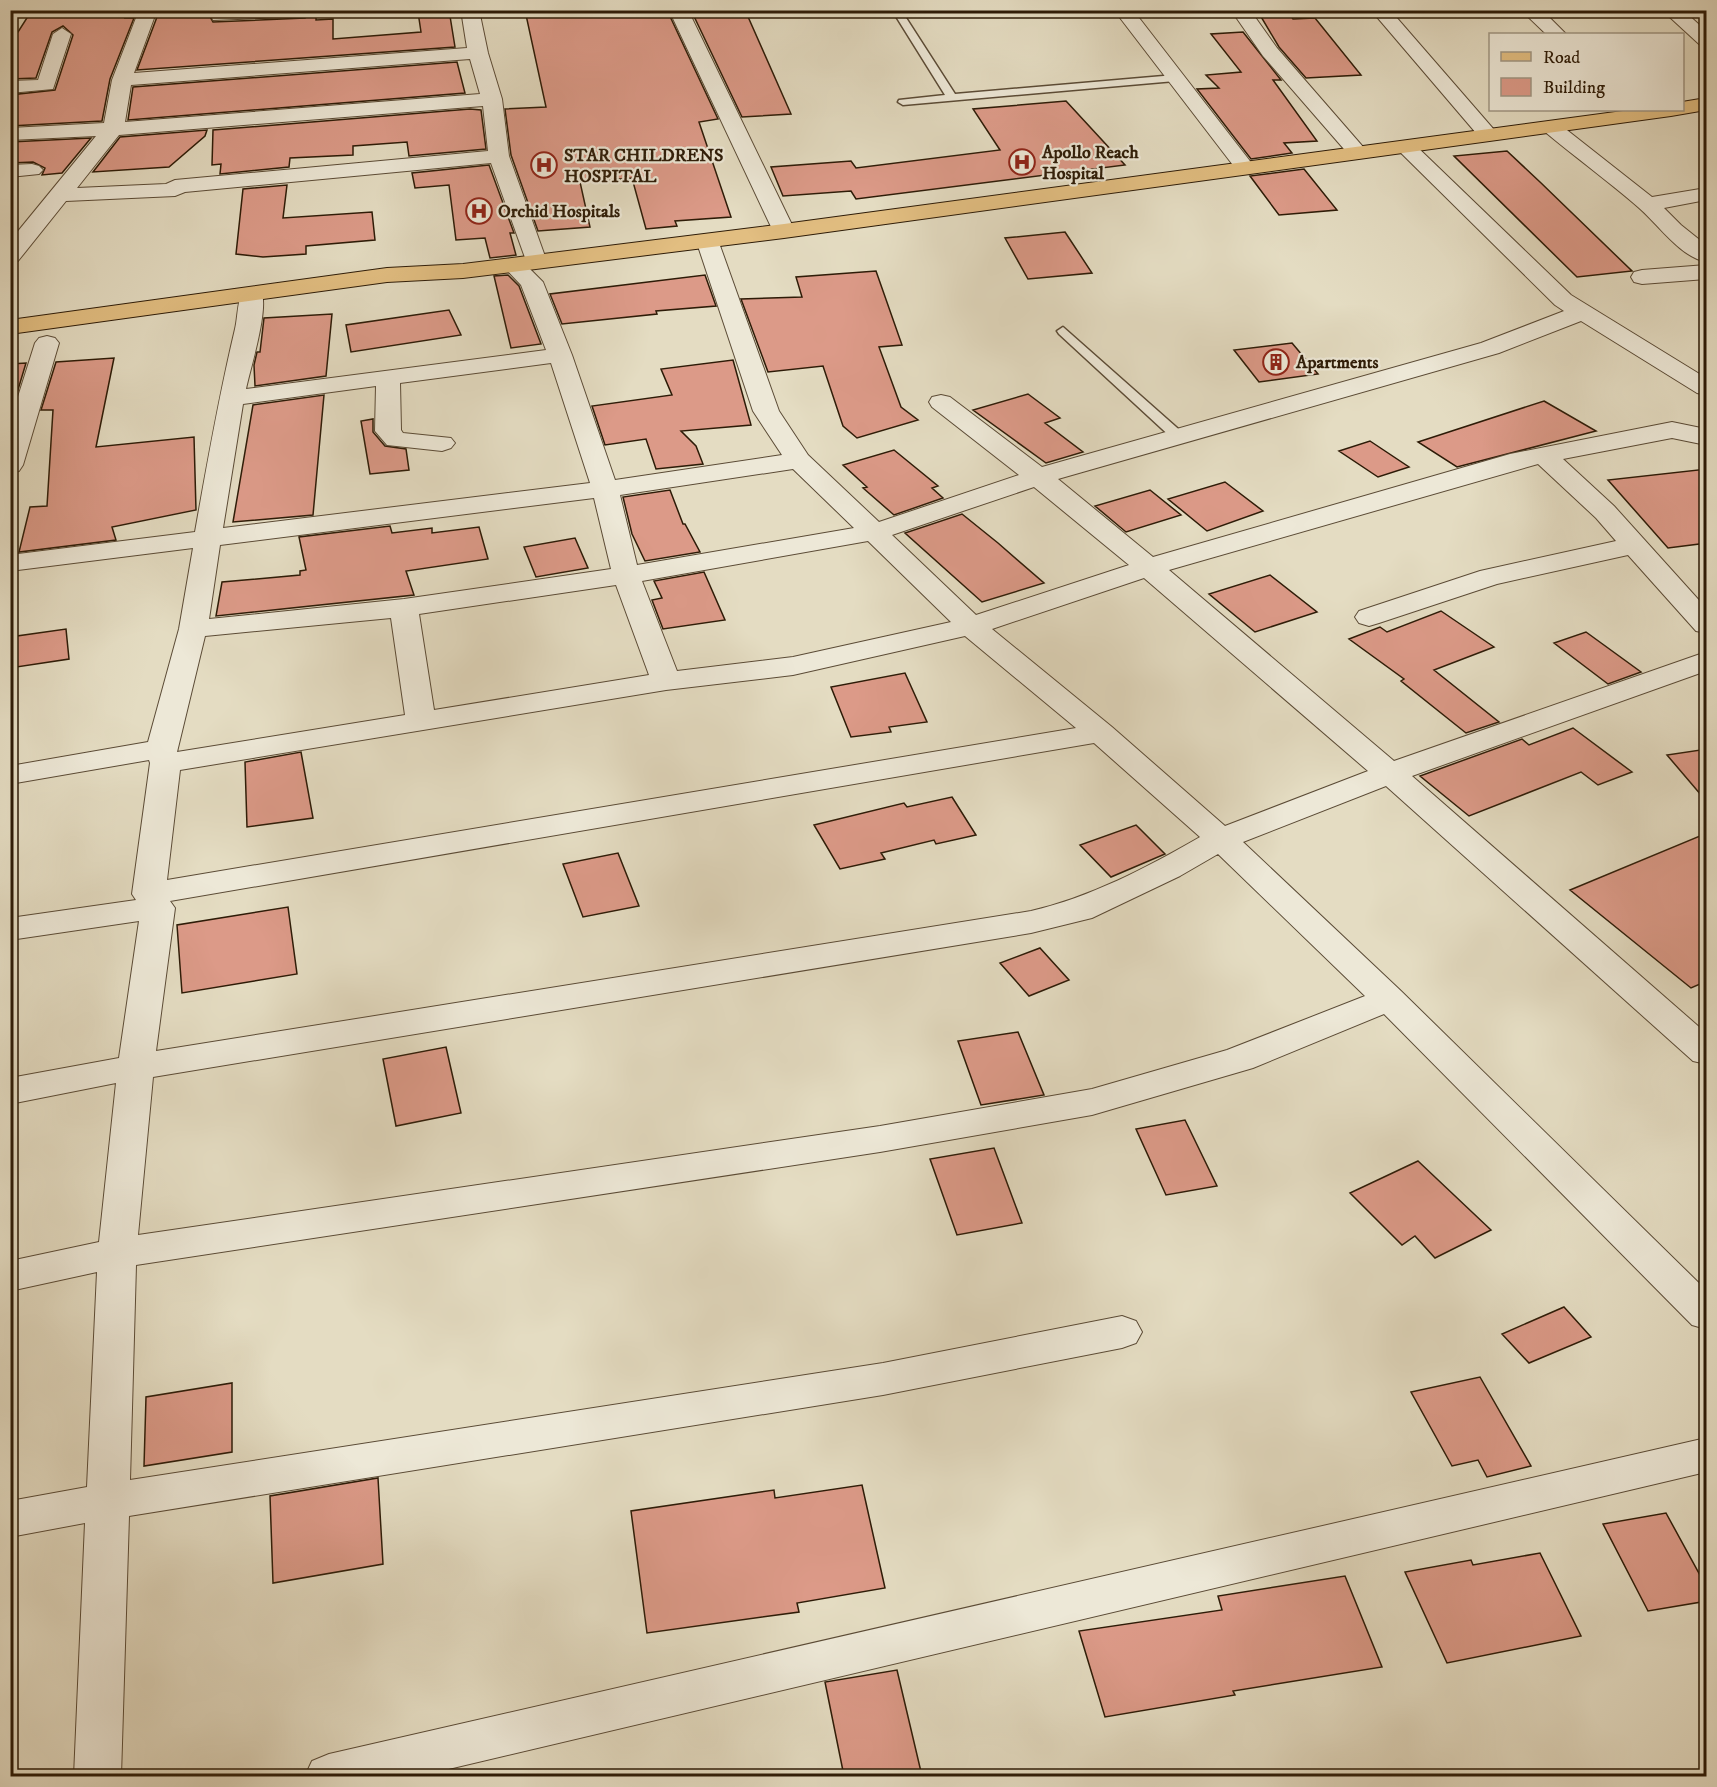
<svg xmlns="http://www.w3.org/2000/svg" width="1717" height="1787" font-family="'IM FELL DW Pica',serif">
<rect width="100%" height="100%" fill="#e4dcc2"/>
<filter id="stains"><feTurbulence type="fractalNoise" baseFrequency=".00333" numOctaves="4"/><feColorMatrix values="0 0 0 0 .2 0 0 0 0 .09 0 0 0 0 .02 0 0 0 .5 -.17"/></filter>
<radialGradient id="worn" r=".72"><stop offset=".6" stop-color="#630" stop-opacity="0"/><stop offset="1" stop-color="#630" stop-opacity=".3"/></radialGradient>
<!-- building -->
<path fill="#dc9a88" stroke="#2d1b07" stroke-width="1.5" d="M32,10h97l-4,8h9l-24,61 -8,42 -92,5v-31l45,-5 18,-55 -10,-9 -11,6 -16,46 -26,1v-47h8z
M201,10h14l-6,5 4,7 92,-4 11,-7v9l17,-1v20l88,-7 -3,-20 31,-2 6,37 -318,23 20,-53 44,-2z
M568,10h99l51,109 -19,3 32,95 -56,4 2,5 -31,3 -14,-51 -52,4 10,45 -52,4 -27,-76 -6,-46 41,-2 -20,-92z
M691,10h54l46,104 -49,3z
M1257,10h30l6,9 22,-1 46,57 -55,3 -27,-31z
M1243,32l38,48h-8l44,61 -33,2 8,10 -41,6 -54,-70 22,-1 -13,-13 35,-3 -30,-38z
M457,62l8,31 -337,27 5,-33z
M1066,101l59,64 -269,34 -5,-8 -68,5 -12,-29 80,-6 5,7 144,-18 -27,-41z
M470,109l11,1 5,39 -77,7 -2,-14 -54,4v9l-63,3 -1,9 -69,7 1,-10 -9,1 1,-35z
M207,130l-2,6 -36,31 -76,5 27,-35z
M91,138l-29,35 -20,2 3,-7 -12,-6 -23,1v-21z
M1507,151l33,31 92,89 -55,6 -123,-121z
M489,165l25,68h-4l6,22 -26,3 -5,-20 -29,2 -7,-55 -34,3 -3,-15z
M1304,169l33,41 -58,5 -29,-39z
M287,185l-4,33 89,-6 3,28 -69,6v8l-43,3 -27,-3 7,-65z
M1065,232l27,41 -64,6 -23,-41z
M876,271l26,74 -23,2 22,60 17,13 -61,18 -14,-12 -20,-60 -55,6 -27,-73 61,-2 -6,-20z
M508,275l11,11 22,58 -30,4 -17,-72z
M705,275l11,31 -60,5 1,3 -95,10 -12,-30z
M449,310l12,25 -110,17 -5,-27z
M332,314l-6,62 -71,10 -1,-21 3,-13h3l4,-34z
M1292,343l26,31 -59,8 -25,-32z
M114,358l-18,89 98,-10 2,73 -84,17 4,13 -97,12 11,-45 17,-1 6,-96h-12l15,-48z
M733,360l18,65 -70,6 15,15 7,18 -47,5 -10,-30 -41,6 -13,-39 80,-11 -11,-26z
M26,363l-15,50h-1v-49z
M1028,394l32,24 -15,5 38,29 -37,11 -73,-53z
M324,395l-11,120 -80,7 20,-117z
M1544,401l52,30 -139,36 -39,-25z
M373,419v13l12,14 21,3 3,21 -39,4 -9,-53z
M1370,441l39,26 -31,10 -39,-26z
M894,450l44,36 -6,2 11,10 -49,17 -31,-27 4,-1 -24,-22z
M1707,469v74l-39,5 -60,-68z
M1225,482l38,29 -56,20 -39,-32z
M670,490l13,34h2l15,28 -55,9 -13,-27 -9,-37z
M1150,490l31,25 -55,17 -31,-26z
M962,514l36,29 46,40 -62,19 -77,-69z
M390,526l2,7 40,-5v5l47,-6 9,32 -82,12 8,24 -198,21 6,-34 78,-7v-4l6,-1 -7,-33z
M575,538l13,30 -52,9 -12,-30z
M704,572l21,48 -62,9 -11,-29 10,-2 -8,-17z
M1270,575l47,37 -62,20 -46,-38z
M1441,611l53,36 -60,23 65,52 -33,11 -65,-52 3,-2 -55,-40 31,-12 7,5z
M66,629l3,30 -59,9v-31z
M1586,632l55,40 -33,12 -54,-41z
M905,673l22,49 -38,5 2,5 -40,5 -20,-50z
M1573,728l59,44 -34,13 -17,-13 -112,44 -49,-40 102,-37 7,6z
M1707,749v53l-40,-47z
M301,752l12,66 -66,9 -2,-65z
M952,797l24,38 -40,9 -2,-4 -53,13 4,6 -45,10 -26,-44 90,-22 3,4z
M1136,825l29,29 -54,23 -31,-32z
M1707,833v148l-16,7 -121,-98z
M618,853l21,53 -56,11 -20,-53z
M288,907l9,67 -115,19 -5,-68z
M1040,948l29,32 -40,16 -29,-33z
M1018,1032l26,63 -63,10 -23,-64z
M446,1047l15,66 -65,13 -13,-67z
M1185,1120l32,66 -51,9 -30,-66z
M994,1148l28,75 -65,12 -27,-76z
M1418,1161l73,69 -56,28 -20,-22 -13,9 -52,-52z
M1564,1307l27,30 -62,26 -27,-29z
M1480,1377l51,89 -44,11 -9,-17 -26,6 -41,-74z
M232,1383v69l-88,14 2,-69z
M378,1478l5,86 -110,19 -3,-87z
M862,1485l23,103 -88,15 2,9 -152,21 -16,-122 143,-21 1,8z
M1666,1513l41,75v13l-59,10 -45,-87z
M1540,1553l41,83 -134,27 -42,-91 66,-12 2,5z
M1345,1576l37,91 -149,24 2,4 -130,22 -26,-86 143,-21 -4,-14z
M897,1670l25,106h-78l-19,-94z"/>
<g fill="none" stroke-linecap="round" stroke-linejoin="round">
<!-- service casing -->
<g stroke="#5b4b36" stroke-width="3">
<path id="service" d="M892,10h9l54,84 220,-19 5,3 -5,3 -272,24 -5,-3 1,-2 46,-5z
M1063,327l121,107v6h-10l-115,-106 -2,-3z"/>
</g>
<!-- minor casing -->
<g stroke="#5b4b36" stroke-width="2">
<path id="minor" d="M139,10h18l-23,63 333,-25 -6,-38h18l9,43 14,46 7,57 38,106 -3,5h-16l15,15 29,73 43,125 167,-25 -29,-44 -57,-171 3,-5h16l3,5 61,171 29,44 71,67 140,-47 -87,-68 -3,-5 3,-5 9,-2 9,2 92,70 439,-124 83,-32 -9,-6 -157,-155 -3,-4 3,-4h14l159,153 135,83v17l-9,-2 -116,-72 -82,32 -441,126 95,78 357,-103 162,-32 34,7v16l-34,-7 -109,21 51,47 92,102v25l-10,-2 -68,-76 -131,29 -118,39 -10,3 -10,-3 -4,-6 4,-6 121,-40 136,-30 -20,-23 -58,-54 -369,106 225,191 312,-109v19l-294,105 294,257v31l-13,-3 -307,-275 -143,56 158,149 305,299v39l-14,-4 -308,-311 -131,54 -161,47 -212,37 -744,113 -6,215 753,-117 239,-47 14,5 6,11 -6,11 -14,5 -239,47 -754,121 -8,260h-47l11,-253 -75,14v-36l77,-14 10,-215 -87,19v-30l89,-19 17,-159 -106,21v-26l109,-20 20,-137 -129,19v-22l126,-18 -4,-6 18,-131 -1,-3 -139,24v-18l138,-24 31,-113 14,-81 -183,23v-16l185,-23c12,-68 24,-136 40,-203 3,-12 2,-30 9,-40h16c11,15 -10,80 -14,100l300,-39 -25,-65 -19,-20 3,-5c10,-2 15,-1 23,6l-37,-103 -306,29 -10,4 -109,5 -48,60 -8,2v-22l86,-105 -86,4v-12l94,-5 8,-43zM470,59l10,35 -355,28 6,-37zM483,106l5,45 -313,29 -9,4 -89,4 42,-53zM551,363l39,120 -367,45 20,-124 133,-18 -1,45 12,14 55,6 9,-3 4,-5 -4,-5 -48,-5 -2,-3 -1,-47zM793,469l61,59 -217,37 -17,-70zM1034,487l95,78 -153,50 -84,-80zM594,498l17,71 -207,30 -195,20 11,-74zM868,541l83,81 -158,35 -116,14 -35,-90zM1144,578l224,193 -143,55 -113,-99 -120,-98zM616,585l33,90 -215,35 -15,-96zM391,618l14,97 -228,37 28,-116zM965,636l111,92 -909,152 13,-110 486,-80 127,-15zM1094,743l106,94c-54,31 -109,60 -169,74l-875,140 19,-143 -5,-7zM1218,854l147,142 -138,54 -135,39 -212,37 -742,109 15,-158 878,-144 61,-15 88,-42z
M220,10h94l-9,6 -92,4 -2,-4z
M669,10h19l107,221 -3,5h-16l-3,-5z
M1114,10h19l120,155 4,4 -4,4h-14z
M1231,10h19l27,38 87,100 3,4 -3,4h-14l-87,-100z
M1371,10h19l106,122 3,4 -3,4h-14z
M1521,10h21l24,24h-20z
M1662,10h21l23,21v15l-7,-2z
M62,28l9,6 -18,55 -43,4v-12l28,-1 15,-46z
M1551,121l7,2 94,74 54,-9v12l-42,8 17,17 25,20v17c-27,-6 -47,-37 -68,-55 -30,-26 -63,-50 -94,-76l-3,-4 3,-4z
M32,164l7,2 4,4 -4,4 -29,3v-12z
M1706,265v14l-64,5 -8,-2 -3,-5 3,-5 8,-2z
M47,336l8,2 4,5 -36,122 -4,6 -9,2v-51l25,-79 4,-5z
M1706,1438v34l-1287,304h-114l7,-15 17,-7z"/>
</g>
<!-- primary casing -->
<g stroke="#2d1b07" stroke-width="2">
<path id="primary" d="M1706,98v12l-35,6 -887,122 -321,40 -76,4 -377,52v-14l377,-52 76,-4 321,-40 846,-114h52v-8z"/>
</g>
<!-- service -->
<use href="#service" fill="#ede8d7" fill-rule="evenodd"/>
<!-- minor -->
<use href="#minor" fill="#ede8d7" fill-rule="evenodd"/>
<!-- primary -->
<use href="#primary" fill="#e2be81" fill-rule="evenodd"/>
</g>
<!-- icons -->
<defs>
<g id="hospital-ring" transform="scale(1.35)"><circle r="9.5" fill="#ede8d7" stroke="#8f2418" stroke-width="1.5"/><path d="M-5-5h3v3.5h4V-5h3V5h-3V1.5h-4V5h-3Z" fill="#8f2418"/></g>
<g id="building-ring" transform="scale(1.35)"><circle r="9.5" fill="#ede8d7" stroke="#8f2418" stroke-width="1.5"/><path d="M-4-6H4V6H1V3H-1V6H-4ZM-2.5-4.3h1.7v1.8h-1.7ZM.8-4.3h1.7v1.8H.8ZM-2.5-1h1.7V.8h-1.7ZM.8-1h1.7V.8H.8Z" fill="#8f2418"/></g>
</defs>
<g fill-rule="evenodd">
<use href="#hospital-ring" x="1022" y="162"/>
<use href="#hospital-ring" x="544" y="165"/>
<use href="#hospital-ring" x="479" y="211"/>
<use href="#building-ring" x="1276" y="362"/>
</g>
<g text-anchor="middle" stroke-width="4.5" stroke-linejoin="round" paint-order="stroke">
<!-- far-poi labels -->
<g font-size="18" font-weight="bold" fill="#2d1b07" stroke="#ede8d7" text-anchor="start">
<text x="1042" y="158">Apollo Reach<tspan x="1042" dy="21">Hospital</tspan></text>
<text x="564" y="161">STAR CHILDRENS<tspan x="564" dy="21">HOSPITAL</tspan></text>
<text x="498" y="217">Orchid Hospitals</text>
<text x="1296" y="368">Apartments</text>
</g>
</g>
<!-- margin -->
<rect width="1717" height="1787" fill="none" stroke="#e4dcc2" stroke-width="36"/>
<rect x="12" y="12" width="1693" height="1763" fill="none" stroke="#2d1b07" stroke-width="3"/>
<rect x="18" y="18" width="1681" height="1751" fill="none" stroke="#2d1b07" stroke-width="1.5"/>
<!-- legend -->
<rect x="1489" y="33" width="195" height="78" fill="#ede8d7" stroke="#a09684" stroke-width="1.5"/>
<rect x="1501" y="52" width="30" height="9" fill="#e2be81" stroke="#a09684" stroke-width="1.5"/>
<text x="1543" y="63" font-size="18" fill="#2d1b07">Road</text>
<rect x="1501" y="78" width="30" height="18" fill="#dc9a88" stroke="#a09684" stroke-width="1.5"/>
<text x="1543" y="93" font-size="18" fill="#2d1b07">Building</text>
<rect width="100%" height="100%" filter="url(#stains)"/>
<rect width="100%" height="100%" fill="url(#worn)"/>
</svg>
